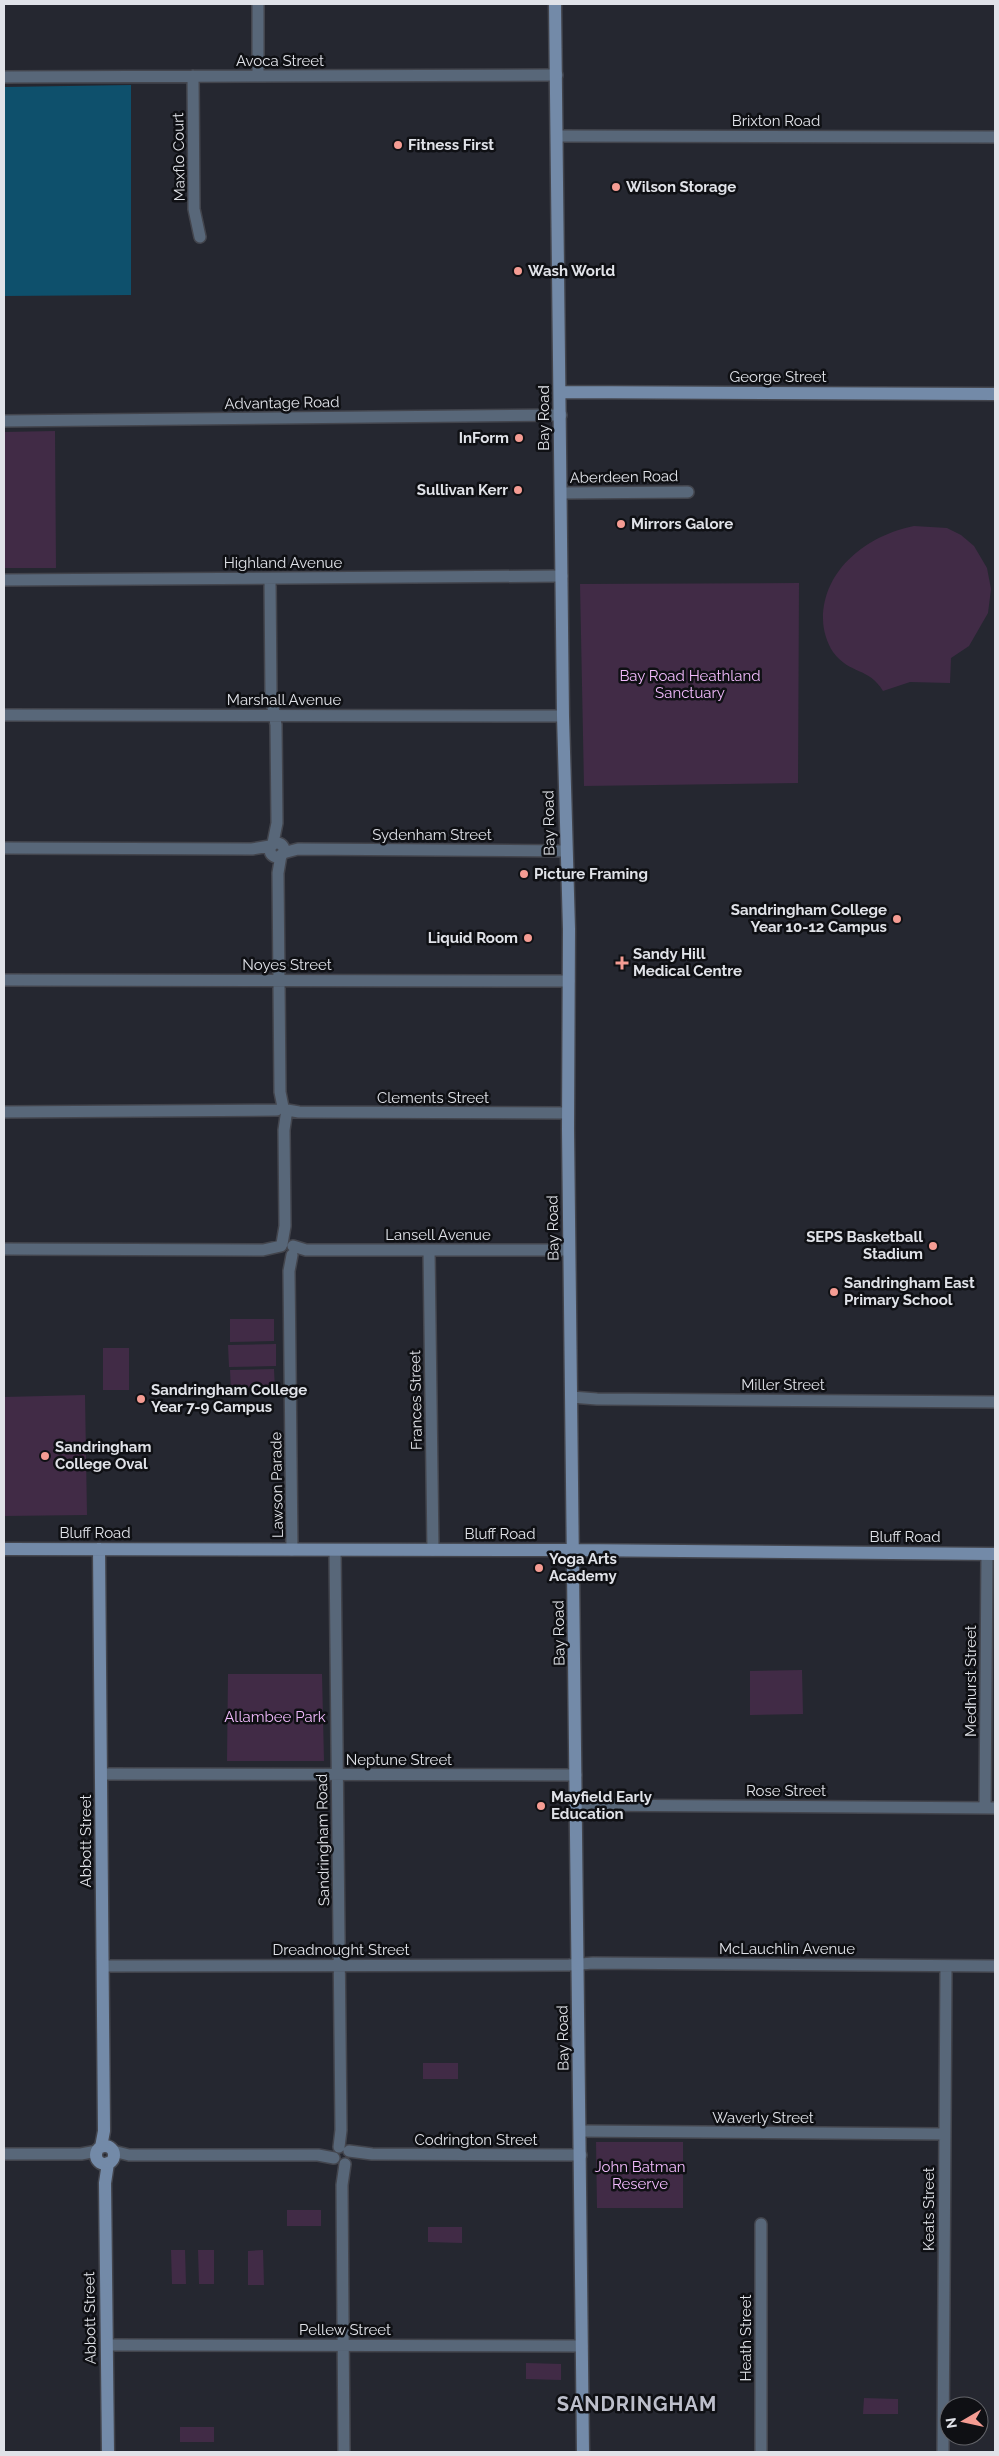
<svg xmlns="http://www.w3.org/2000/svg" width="999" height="2456" font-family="Raleway,sans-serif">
<rect width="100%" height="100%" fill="#252730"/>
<!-- green -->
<path fill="#412b46" d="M55,431l1,137h-52v-136z
M914,526l33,2 14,7 13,11 13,22 4,21 -3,24 -19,33 -18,12 -1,25 -40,-1 -27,9c-14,-24 -33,-16 -50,-39 -6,-9 -10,-22 -10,-33 0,-50 45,-84 91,-93z
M799,583l-1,200 -214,3 -4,-202z
M230,1319h44v22l-44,1z
M276,1344v22l-47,1 -1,-22z
M103,1348h26v42h-26z
M274,1369l1,22 -44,1 -1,-22z
M85,1395l2,120 -83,1v-119z
M802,1670l1,44 -53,1v-44z
M228,1674h94l2,87h-97z
M423,2063h35v16h-35z
M596,2142h87v66h-86z
M287,2210h34v16h-34z
M428,2227h34v16l-34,-1z
M171,2250h14l1,34h-14z
M198,2250h16v34h-15z
M263,2250l1,35h-16v-34z
M526,2363l35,1v16l-35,-1z
M864,2398l34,1v15h-35z
M180,2427h34v15h-34z"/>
<!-- water -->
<path fill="#0e506c" d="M131,85v210l-127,1v-209z"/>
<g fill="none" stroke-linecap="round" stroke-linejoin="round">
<!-- street casing -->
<g stroke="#43454d" stroke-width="14">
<path id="street" d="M258,4v72
M193,76l1,133 6,28
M4,77l553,-2
M557,136l438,1
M4,421l557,-6
M561,493l127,-1
M270,579l1,116 5,30 1,98 -4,20
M4,580l558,-4
M4,715l559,1
M270 850a7 7 0 1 1 14 0a7 7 0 1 1-14 0Z
M4,848l248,1 18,-3
M283,853l15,-4 268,2
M281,855l-3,18 2,219 3,15
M4,980l565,1
M287,1110l12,2 269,1
M4,1112l273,-2
M282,1244l3,-18 -1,-96 2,-14
M293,1246l13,4h263
M4,1249l259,1 18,-4
M429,1250l4,300
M292,1255l-3,16 3,279
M571,1397l26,2 398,3
M335,1550l6,580 -2,17
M101,1774l475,1
M577,1805l418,3
M985,1808l2,-254
M103,1966l466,-1 24,-2 402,3
M580,2131l365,3
M113,2151l16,4h189l16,3
M349,2151l23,3 209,1
M4,2154h77l16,-3
M107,2345l475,1
M344,2452l-2,-267 3,-21
M761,2452v-228
M943,2452l3,-486"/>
</g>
<!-- secondary casing -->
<g stroke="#43454d" stroke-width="15">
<path id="secondary" d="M555,4l8,712 6,213 -1,200 15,1323
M560,392l435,2
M4,1549l569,1 422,4
M99,1549l5,582 -3,16
M96 2155a9 9 0 1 1 18 0a9 9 0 1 1-18 0Z
M108,2163l-3,20 3,269"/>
</g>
<!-- street -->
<use href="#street" stroke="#586779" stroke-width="11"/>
<!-- secondary -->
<use href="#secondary" stroke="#738aa8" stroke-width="12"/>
</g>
<!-- markers -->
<g fill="#f59c93" stroke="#0f1014" stroke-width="2">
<circle cx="398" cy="145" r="5"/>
<circle cx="616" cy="187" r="5"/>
<circle cx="518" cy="271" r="5"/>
<circle cx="519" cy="438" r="5"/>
<circle cx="518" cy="490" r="5"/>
<circle cx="621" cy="524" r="5"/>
<circle cx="524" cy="874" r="5"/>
<circle cx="897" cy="919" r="5"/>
<circle cx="528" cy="938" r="5"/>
<path d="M619.5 955.5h5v5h5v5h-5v5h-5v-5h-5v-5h5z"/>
<circle cx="933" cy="1246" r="5"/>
<circle cx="834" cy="1292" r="5"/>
<circle cx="141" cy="1399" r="5"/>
<circle cx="45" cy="1456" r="5"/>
<circle cx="539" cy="1568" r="5"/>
<circle cx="541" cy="1806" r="5"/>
</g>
<g text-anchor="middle" stroke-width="5" stroke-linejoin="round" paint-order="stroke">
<!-- street labels -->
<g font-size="15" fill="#e0e2e8" stroke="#0f1014">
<text x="280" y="66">Avoca Street</text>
<text x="776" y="126">Brixton Road</text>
<text transform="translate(179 157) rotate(-91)" y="5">Maxflo Court</text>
<text x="778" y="382">George Street</text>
<text transform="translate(282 403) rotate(-1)" y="5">Advantage Road</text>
<text transform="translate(544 418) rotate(-90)" y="5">Bay Road</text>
<text transform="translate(624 477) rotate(-1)" y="5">Aberdeen Road</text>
<text x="283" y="568">Highland Avenue</text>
<text x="284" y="705">Marshall Avenue</text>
<text transform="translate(549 823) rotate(-91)" y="5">Bay Road</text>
<text x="432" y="840">Sydenham Street</text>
<text x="287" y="970">Noyes Street</text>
<text x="433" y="1103">Clements Street</text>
<text transform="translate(553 1228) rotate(-91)" y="5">Bay Road</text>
<text x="438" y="1240">Lansell Avenue</text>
<text x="783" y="1390">Miller Street</text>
<text transform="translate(416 1400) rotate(-91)" y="5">Frances Street</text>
<text transform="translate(277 1485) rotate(-91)" y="5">Lawson Parade</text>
<text x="95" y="1538">Bluff Road</text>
<text x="500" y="1539">Bluff Road</text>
<text x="905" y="1542">Bluff Road</text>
<text transform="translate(559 1633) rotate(-91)" y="5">Bay Road</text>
<text transform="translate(971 1681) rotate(-90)" y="5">Medhurst Street</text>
<text x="399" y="1765">Neptune Street</text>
<text x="786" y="1796">Rose Street</text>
<text transform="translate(323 1840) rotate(-91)" y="5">Sandringham Road</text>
<text transform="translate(86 1841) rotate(-90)" y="5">Abbott Street</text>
<text x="787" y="1954">McLauchlin Avenue</text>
<text x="341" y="1955">Dreadnought Street</text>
<text transform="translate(563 2038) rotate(-91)" y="5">Bay Road</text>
<text x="763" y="2123">Waverly Street</text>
<text x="476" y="2145">Codrington Street</text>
<text transform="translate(929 2209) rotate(-90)" y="5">Keats Street</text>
<text transform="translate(90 2318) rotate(-91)" y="5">Abbott Street</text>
<text x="345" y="2335">Pellew Street</text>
<text transform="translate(746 2338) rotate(-90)" y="5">Heath Street</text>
</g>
<!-- poi labels -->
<g font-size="15" font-weight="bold" fill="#e0e2e8" stroke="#0f1014" text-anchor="start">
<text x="408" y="150">Fitness First</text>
<text x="626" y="192">Wilson Storage</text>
<text x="528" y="276">Wash World</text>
<text x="509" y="443" text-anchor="end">InForm</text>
<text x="508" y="495" text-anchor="end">Sullivan Kerr</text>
<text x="631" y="529">Mirrors Galore</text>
<text x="534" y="879">Picture Framing</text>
<text x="887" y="915" text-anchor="end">Sandringham College<tspan x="887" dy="17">Year 10-12 Campus</tspan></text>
<text x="518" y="943" text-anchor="end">Liquid Room</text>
<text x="633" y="959">Sandy Hill<tspan x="633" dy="17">Medical Centre</tspan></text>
<text x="923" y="1242" text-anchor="end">SEPS Basketball<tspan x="923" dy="17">Stadium</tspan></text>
<text x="844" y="1288">Sandringham East<tspan x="844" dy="17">Primary School</tspan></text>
<text x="151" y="1395">Sandringham College<tspan x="151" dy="17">Year 7-9 Campus</tspan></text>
<text x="55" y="1452">Sandringham<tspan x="55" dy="17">College Oval</tspan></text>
<text x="549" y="1564">Yoga Arts<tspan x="549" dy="17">Academy</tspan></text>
<text x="551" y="1802">Mayfield Early<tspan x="551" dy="17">Education</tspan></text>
</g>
<!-- park labels -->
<g font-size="15" fill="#f1bafc" stroke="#0f1014">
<text x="690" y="681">Bay Road Heathland<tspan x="690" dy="17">Sanctuary</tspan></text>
<text x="275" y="1722">Allambee Park</text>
<text x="640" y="2172">John Batman<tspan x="640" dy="17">Reserve</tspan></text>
</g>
<!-- district labels -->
<g font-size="20" font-weight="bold" letter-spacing="1" fill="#bdbfcb" stroke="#0f1014">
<text x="637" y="2411">SANDRINGHAM</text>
</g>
</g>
<!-- border -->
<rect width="999" height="2456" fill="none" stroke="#e0e2e8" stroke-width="10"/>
<!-- north arrow -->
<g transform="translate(964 2421) rotate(261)"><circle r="24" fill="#0f1014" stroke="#636469"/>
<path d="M0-4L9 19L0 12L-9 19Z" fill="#f59c93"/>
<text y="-8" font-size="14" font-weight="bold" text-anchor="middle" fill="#e0e2e8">N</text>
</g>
</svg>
